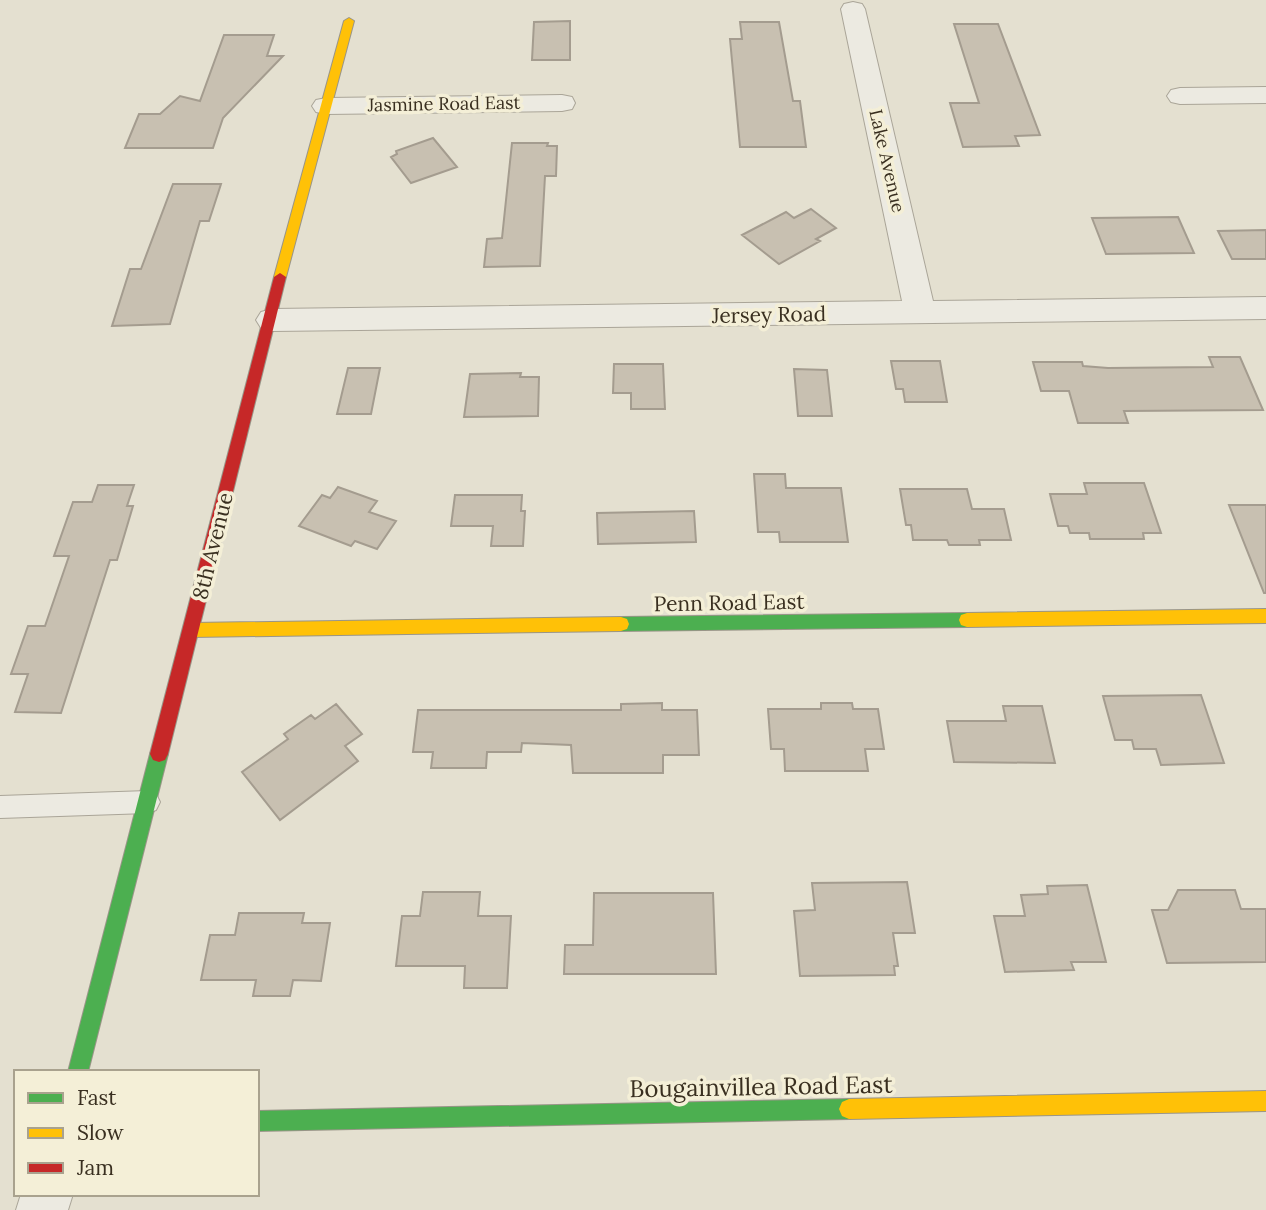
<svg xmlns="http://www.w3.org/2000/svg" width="1266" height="1210" font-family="Lora,serif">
<rect width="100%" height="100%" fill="#e4e0d0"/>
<!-- building -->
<path fill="#c8c0b1" stroke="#a49c8f" stroke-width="2" d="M570,21v39h-38l2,-38z
M740,22h39l14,79h7l6,46h-66l-10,-108h12z
M954,24h44l42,111 -25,1 4,10 -56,1 -13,-44h29z
M224,35h50l-7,21h16l-60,62 -10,30h-88l14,-34h21l20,-18 20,5z
M433,138l24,29 -46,16 -20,-26 6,-3 -1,-3z
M512,143h36l-1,3h10l-1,30h-11l-5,90 -56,1 3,-28 15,-1z
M173,184h48l-12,37h-9l-30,103 -58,2 18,-57h11z
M811,209l25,19 -20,11 4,2 -41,23 -37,-29 44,-23 8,6z
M1178,217l16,36 -88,1 -14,-36z
M1266,230v29h-34l-14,-28z
M1209,357h31l23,53 -139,1 4,12h-50l-9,-32h-28l-8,-29h49l1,4 25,2 105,-1z
M891,361h49l7,41h-42l-2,-13h-7z
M614,364h49l2,45h-34v-16h-18z
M348,368h32l-9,46h-34z
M794,369l33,1 5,46h-34z
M521,373l-1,4h19l-1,39 -74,1 6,-43z
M754,474h31l1,14h55l7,54h-68l-1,-10h-21z
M1084,483h60l17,50h-18l1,6h-54l-1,-6h-19l-2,-7h-10l-8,-32h37z
M98,485h36l-7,21h6l-16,54h-7l-49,153 -46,-1 13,-38h-17l17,-48h17l24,-70h-15l19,-54h19z
M338,487l39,14 -8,11 27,9 -19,28 -22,-8 -4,5 -52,-20 23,-31 8,3z
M900,489h67l5,20h32l7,31h-32l1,5h-31l-2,-5h-34l-2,-15h-5z
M455,495h67l-1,16h4l-2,35h-32l2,-20h-42z
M1229,505h37v88h-2z
M694,511l2,31 -98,2 -1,-31z
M1201,695l23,68 -63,2 -5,-16h-22l-2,-9h-17l-12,-44z
M662,703v7h35l2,45h-36v18h-90l-2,-28 -49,-2 -1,9h-34l-1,16h-55l2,-16h-20l5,-42h203v-6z
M821,703h31l1,6h25l6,40h-19l3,22h-83l-1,-22h-13l-3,-40h53z
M336,704l26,30 -17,12 13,15 -78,59 -38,-48 46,-33 -4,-5 27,-19 4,4z
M1003,706h39l13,57 -101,-1 -7,-41h59z
M907,882l8,51h-22l5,33h-4l1,9 -95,1 -6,-65 21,-1 -3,-27z
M1087,885l19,77h-35l3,8 -69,2 -11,-56h31l-4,-21 27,-1 -1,-8z
M1178,890h57l6,19h25v53l-99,1 -15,-53h16z
M423,892h57l-2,24h33l-4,72h-43l1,-22h-69l6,-50h18z
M594,893h119l3,81h-152l1,-29h28z
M239,913h65l-2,10h28l-9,58 -28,-1 -3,16h-37l3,-16h-55l9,-45h25z"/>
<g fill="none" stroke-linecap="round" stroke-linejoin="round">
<!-- lane casing -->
<g stroke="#aaa598" stroke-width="2">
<path id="lane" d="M148,791l8,3 4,8 -4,8 -8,3 -148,5v-22z"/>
</g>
<!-- street casing -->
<g stroke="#aaa598" stroke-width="2">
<path id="street" d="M853,2l9,2 3,5 68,292 333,-4v22l-994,12 -11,-3 -5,-8 5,-8 11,-3 630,-8 -61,-292 3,-5z
M1266,87v16l-86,1 -9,-2 -4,-6 4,-6 9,-2z
M562,95l10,2 3,6 -3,6 -10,2 -236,3 -10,-2 -4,-6 4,-6 10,-2z
M21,1194h52l-5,16h-52z"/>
</g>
<!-- fast casing -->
<g stroke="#999588" stroke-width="2">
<path id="fast" d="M967,613l6,2 2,5 -2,5 -6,2 -346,4 -6,-2 -2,-5 2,-5 6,-2z
M159,746l6,2 3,6 -80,318h-20l82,-318 3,-6z
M849,1099l7,3 3,7 -3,7 -7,3 -592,12v-20z"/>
</g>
<!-- slow casing -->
<g stroke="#999588" stroke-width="2">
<path id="slow" d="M349,18l5,3 -68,256 -6,4 -6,-4 70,-256z
M1266,609v14l-299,4 -6,-2 -2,-5 2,-5 6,-2z
M621,617l6,2 2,5 -2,5 -6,2 -429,6 -6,-2 -2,-5 2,-5 6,-2z
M1266,1091v20l-417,8 -7,-3 -3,-7 3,-7 7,-3z"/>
</g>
<!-- jam casing -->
<g stroke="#999588" stroke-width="2">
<path id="jam" d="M280,273l6,4 -118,477 -3,6 -6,2 -6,-2 -3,-6 124,-477z"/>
</g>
<!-- lane -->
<use href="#lane" fill="#eceae1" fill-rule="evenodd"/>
<!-- street -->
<use href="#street" fill="#eceae1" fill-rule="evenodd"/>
<!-- fast -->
<use href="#fast" fill="#4caf50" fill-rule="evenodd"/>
<!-- slow -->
<use href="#slow" fill="#ffc107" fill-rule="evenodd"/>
<!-- jam -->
<use href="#jam" fill="#c62828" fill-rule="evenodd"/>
</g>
<g text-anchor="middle" stroke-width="7" stroke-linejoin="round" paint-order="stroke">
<!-- far-street labels -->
<g font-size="18" fill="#392f20" stroke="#f4efd7">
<text transform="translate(444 104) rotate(-1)" y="6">Jasmine Road East</text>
<text transform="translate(887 161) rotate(77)" y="6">Lake Avenue</text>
</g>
<!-- street labels -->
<g font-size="21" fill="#392f20" stroke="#f4efd7">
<text transform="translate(769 315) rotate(-1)" y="7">Jersey Road</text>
<text transform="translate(213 546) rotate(-76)" y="7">8th Avenue</text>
<text transform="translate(729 603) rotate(-1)" y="7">Penn Road East</text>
</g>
<!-- near-street labels -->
<g font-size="24" fill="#392f20" stroke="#f4efd7">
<text transform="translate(761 1087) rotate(-1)" y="8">Bougainvillea Road East</text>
</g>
</g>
<!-- legend -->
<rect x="14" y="1070" width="245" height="126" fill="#f4efd7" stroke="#a9a28e" stroke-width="2"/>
<rect x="28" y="1093" width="35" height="10" fill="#4caf50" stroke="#a9a28e" stroke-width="2"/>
<text x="77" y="1105" font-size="21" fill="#392f20">Fast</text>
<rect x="28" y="1128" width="35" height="10" fill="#ffc107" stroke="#a9a28e" stroke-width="2"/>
<text x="77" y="1140" font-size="21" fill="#392f20">Slow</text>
<rect x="28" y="1163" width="35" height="10" fill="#c62828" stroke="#a9a28e" stroke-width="2"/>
<text x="77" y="1175" font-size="21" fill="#392f20">Jam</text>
</svg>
